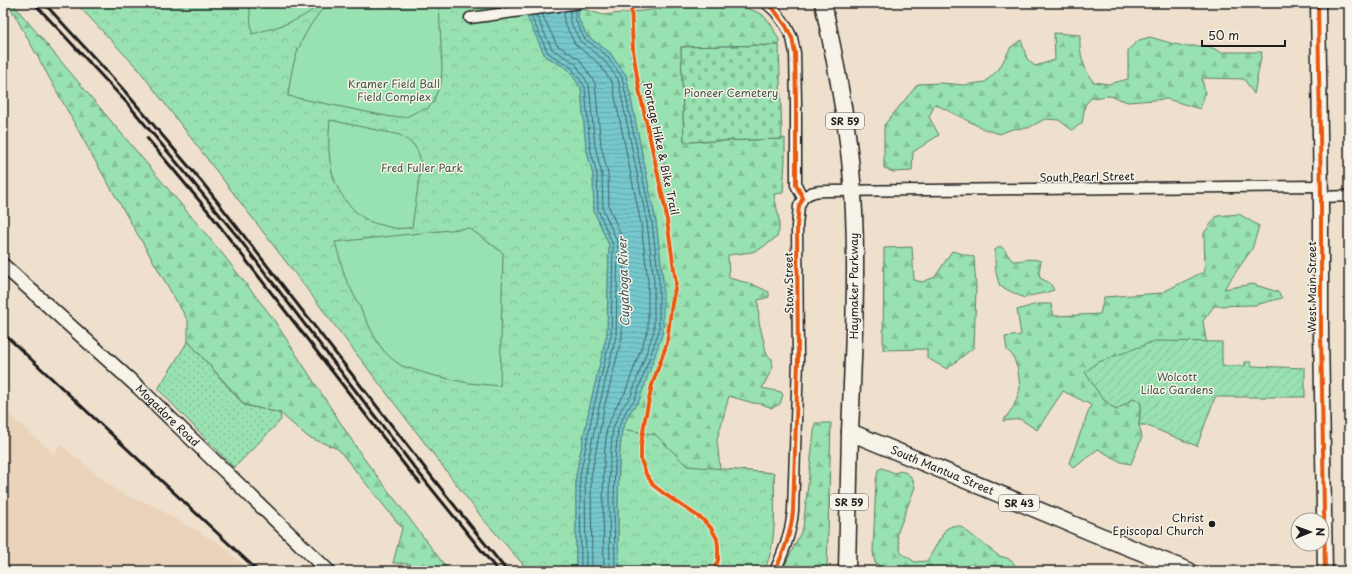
<svg xmlns="http://www.w3.org/2000/svg" width="1352" height="574" font-family="'Playpen Sans',sans-serif">
<defs>
<pattern id="grass-dots" width="8" height="8" patternUnits="userSpaceOnUse"><rect width="8" height="8" fill="#98e1b0"/><path d="M2 2h.1M6 6h.1" fill="none" stroke="#82c097" stroke-width="1.8" stroke-linecap="round"/></pattern>
<pattern id="forest-firs" width="22" height="20" patternUnits="userSpaceOnUse"><rect width="22" height="20" fill="#98e1b0"/><path d="M5 1l3.5 6h-7zM16 11l3.5 6h-7z" fill="#82c097"/></pattern>
<pattern id="cemetery-stones" width="16" height="16" patternUnits="userSpaceOnUse"><rect width="16" height="16" fill="#98e1b0"/><path d="M2 7V4a2 2 0 0 1 4 0v3zM10 15v-3a2 2 0 0 1 4 0v3z" fill="#82c097"/></pattern>
<pattern id="park-crowns" width="20" height="18" patternUnits="userSpaceOnUse"><rect width="20" height="18" fill="#98e1b0"/><path d="M2 6a3 3 0 1 1 6 0M12 15a3 3 0 1 1 6 0" fill="none" stroke="#82c097"/></pattern>
<pattern id="garden-furrows" width="10" height="10" patternUnits="userSpaceOnUse"><rect width="10" height="10" fill="#98e1b0"/><path d="M-1 1l2-2M0 10L10 0M9 11l2-2" fill="none" stroke="#82c097"/></pattern>
<pattern id="water-rules" width="6" height="5" patternUnits="userSpaceOnUse"><rect width="6" height="5" fill="#76c8cd"/><path d="M0 2.5h6" fill="none" stroke="#66abaf"/></pattern>
</defs>
<rect width="100%" height="100%" fill="#efe0cd"/>
<filter id="ink" filterUnits="userSpaceOnUse"><feTurbulence type="fractalNoise" baseFrequency=".025" numOctaves="2"/><feDisplacementMap in="SourceGraphic" scale="8" xChannelSelector="R" yChannelSelector="G"/><feConvolveMatrix kernelMatrix="1 2 1 2 8 2 1 2 1" color-interpolation-filters="sRGB"/></filter>
<g filter="url(#ink)">
<!-- built -->
<path fill="#ead3ba" d="M3,409l51,45 7,-9 56,46 19,9 12,3 74,42 28,26h-247z"/>
<!-- grass -->
<path fill="url(#grass-dots)" stroke="#5a7e66" d="M188,341l56,64 36,8 1,7 -47,48 -76,-79z"/>
<!-- forest -->
<path fill="url(#forest-firs)" stroke="#5a7e66" d="M8,3h4l209,249 51,65 90,139 87,115h-34l-5,-7 -17,-1 9,-35 -64,-79 -30,-12 -28,-24 -35,-8 -57,-64v-20l-90,-155z
M690,3h44l28,11 9,10 8,16v5l-98,2 3,95 98,-3 3,-1v22l-2,33 -9,1 5,25v11l-2,7 -17,12 -8,3 -24,3 1,23 23,6 17,8v5l-11,3 1,22 8,33 5,4 1,8 -11,21 19,4 2,3 -3,9 -8,4 -10,-4 -9,-1 -24,-7 -12,44 3,29 54,4v47l-8,7 -69,-10 -75,-88 8,-17 9,-11 24,-121 -7,-58 -30,-147 -17,-23 -22,-16 -9,-18 1,-10 24,7 87,-9z
M1054,33l26,2c-1,18 3,32 13,47l16,2 19,-5v-29l11,-10 11,-3 24,7 11,2h23l13,6h41l-8,42 -10,-15 -42,-1 3,16 -5,15 -33,-10 -39,3 -18,-6 -19,2 -6,7 -3,18 -10,7 -13,-10 -14,-1 -17,9 -16,1 -12,5 -16,-5 -49,-25 -6,13 10,18 -26,17 -1,19 -19,1 -9,-4v-43l34,-41 23,-1 23,2 21,-3 14,-13 12,-22 10,-7 6,19 8,7 20,-6z
M1239,214l20,12 -7,23 -28,40 28,-5 26,8 4,6 -27,7 -41,1 -11,15 12,76 -45,-55 -69,55 15,13 18,-12 7,5 -2,22 3,12 -11,27 -10,-2 -23,-13 -24,19 -5,-5 22,-58 -28,-14 -26,39 -17,-11 -17,2 11,-15 6,-17 -2,-19 -5,-14 -6,-6 -2,-13 16,-2 -4,-25 20,-6h14l3,12 46,-2 4,-17 57,-4 44,-22 -1,-38 13,-17z
M1000,246c7,4 7,10 13,15 11,0 16,-4 28,0l-2,11 1,6 10,5 4,7c-10,4 -20,4 -30,8l-24,-12c-5,-13 -5,-21 -5,-36z
M912,247l2,33 8,2 13,-5 17,-26 22,6 2,31 -2,59 -27,22 -20,-11v-9l-44,1 1,-102z
M815,423h16l-4,148h-45l21,-43z
M882,468l13,5 5,-2 7,2 5,5 3,9 -18,47 4,19 14,9 12,-1 19,-32 6,-3h8l39,30 8,2 7,5 1,8h-138l2,-6 -4,-2 -2,-11 3,-71 2,-11z"/>
<!-- cemetery -->
<path fill="url(#cemetery-stones)" stroke="#5a7e66" d="M779,45l3,94 -98,3 -3,-95z"/>
<!-- park -->
<path fill="url(#park-crowns)" stroke="#5a7e66" d="M76,3h445l24,53 23,13 13,19 5,59 7,28 1,36 15,34 -2,89 -17,71 -14,70v90l-8,6h-39l-46,-52 -344,-449z
M622,429l34,6 31,31 87,7c0,32 4,69 -10,98h-144c-3,-13 -2,-29 -2,-43 0,-33 0,-66 4,-99z"/>
<!-- garden -->
<path fill="url(#garden-furrows)" stroke="#5a7e66" d="M1155,341l67,1v24h23v-4h6v4l54,2v29h-90l-18,49 -52,-21h-6l2,-22 -7,-5 -18,12 -15,-13 -16,-25 11,-9z"/>
<!-- pitch -->
<path fill="#98e1b0" stroke="#5a7e66" d="M249,3h71c-18,19 -44,24 -68,31z
M328,3h111l3,66 -1,14 -6,14 -1,5 -7,7h-5l-16,8h-15l-103,-21c4,-38 14,-65 40,-93z
M330,120l70,15 14,10 5,9 2,12 -9,61c-11,3 -20,1 -30,-2 -12,-2 -21,-8 -29,-16 -25,-25 -26,-56 -23,-89z
M469,228l34,25 -3,133 -31,-3 -38,-8 -29,-9 -10,-7 -9,-9 -7,-10 -31,-63 -10,-35z"/>
<!-- water -->
<path fill="url(#water-rules)" stroke="#528386" d="M521,3h59l-2,15 9,18 22,16 17,23 30,147 7,58v52l-24,69 -9,11 -8,17 -3,32 -1,40v39l2,31h-43l-1,-6v-90l14,-70 17,-71 2,-89 -15,-34 -1,-36 -7,-28 -5,-59 -13,-19 -23,-13z"/>
<g fill="none" stroke-linecap="round" stroke-linejoin="round">
<!-- shore -->
<path stroke="#406163" stroke-width="1" d="M570,10v11l10,20 23,18 15,20 29,144 7,58v50l-23,65 -9,12 -9,20 -3,32 -1,41 1,70
M575,10v9l9,19 22,17 16,22 30,146 7,58v50l-24,68 -9,12 -8,18 -3,32 -1,40 1,70
M564,11v11l11,22 23,19 14,19 29,142 7,57v48l-23,64 -8,12 -10,22 -3,33 -1,40 1,71
M542,14l15,31 22,14 16,24 6,62 7,29 1,33 15,36 -2,94 -18,71 -13,69 1,94
M536,15l16,34 23,14 14,22 6,61 7,29 1,34 15,35 -2,92 -17,71 -14,69 1,95
M531,16l17,37 23,14 14,20 5,60 7,28 1,35 15,35 -2,90 -17,71 -14,69 1,96"/>
<!-- minor casing -->
<g stroke="#1c1c1c" stroke-width="13">
<path id="minor" d="M766,3l9,8 11,15 6,12 3,15 1,49v83l7,13 -4,8 -2,20 1,134 -5,151c-2,22 -9,40 -18,60
M470,18l110,-15
M1321,197l28,-1
M803,198c8,-7 15,-7 26,-7l492,-5"/>
</g>
<!-- tertiary casing -->
<g stroke="#1c1c1c" stroke-width="16">
<g id="tertiary">
<path id="s1" d="M3,265l136,123 189,183"/>
</g>
</g>
<!-- secondary casing -->
<g stroke="#1c1c1c" stroke-width="17">
<path id="secondary" d="M1318,3l3,197v132l4,239"/>
</g>
<!-- primary casing -->
<g stroke="#1c1c1c" stroke-width="19">
<g id="primary">
<path d="M823,3c15,69 28,138 31,209 3,73 -1,147 -4,220 -1,46 -2,93 -3,139"/>
<path id="s2" d="M850,432l253,105 86,34"/>
</g>
</g>
<!-- minor -->
<use href="#minor" stroke="#f7f3e8" stroke-width="10"/>
<!-- tertiary -->
<use href="#tertiary" stroke="#f7f3e8" stroke-width="13"/>
<!-- secondary -->
<use href="#secondary" stroke="#f7f3e8" stroke-width="14"/>
<!-- primary -->
<use href="#primary" stroke="#f7f3e8" stroke-width="16"/>
<!-- rail -->
<path stroke="#1c1c1c" stroke-width="3" d="M34,3l93,100 51,61 59,72 177,231 84,104
M44,3l78,85 80,94 244,313 61,76
M147,138l61,73 199,257 13,15
M3,333l255,238"/>
<!-- cycleway casing -->
<g stroke="#f7f3e8" stroke-width="6">
<path id="cycleway" d="M631,3l2,47 6,39 26,118 11,76 -5,26 -4,34 -15,42 -7,34 -4,26v15l5,14 8,12 12,9 36,24 9,9 6,11 1,7v14l-4,11
M766,3l9,8 11,15 6,12 3,15 1,49v83l7,13 -4,8 -2,20 1,134 -5,151c-2,22 -9,40 -18,60
M1318,3l3,197v132l4,239"/>
</g>
<!-- cycleway -->
<use href="#cycleway" stroke="#e8590c" stroke-width="4"/>
</g>
</g>
<!-- markers -->
<circle fill="#1c1c1c" stroke="#f7f3e8" stroke-width="1.5" cx="1212" cy="524" r="4"/>
<g text-anchor="middle" stroke-width="3" stroke-linejoin="round" paint-order="stroke">
<!-- shield labels -->
<g fill="#f7f3e8" stroke="#5e5c59" stroke-width="1">
<rect x="826" y="113" width="38" height="16" rx="3"/>
<rect x="830" y="494" width="38" height="16" rx="3"/>
<rect x="999" y="495" width="40" height="16" rx="3"/>
</g>
<g font-size="10" font-weight="bold" fill="#1c1c1c">
<text x="845" y="125">SR 59</text>
<text x="849" y="506">SR 59</text>
<text x="1019" y="507">SR 43</text>
</g>
<!-- park labels -->
<g font-size="11" fill="#415748" stroke="#f7f3e8">
<text x="394" y="88">Kramer Field Ball<tspan x="394" dy="13">Field Complex</tspan></text>
<text x="731" y="97">Pioneer Cemetery</text>
<text x="422" y="172">Fred Fuller Park</text>
<text x="1177" y="381">Wolcott<tspan x="1177" dy="13">Lilac Gardens</tspan></text>
</g>
<!-- street labels -->
<g font-size="11" fill="#1c1c1c" stroke="#f7f3e8">
<text transform="translate(661 149) rotate(78)" y="4">Portage Hike &amp; Bike Trail</text>
<text transform="translate(1087 177) rotate(-1)" y="4">South Pearl Street</text>
<text transform="translate(789 283) rotate(-91)" y="4">Stow Street</text>
<text transform="translate(854 286) rotate(-90)" y="4">Haymaker Parkway</text>
<text transform="translate(1312 287) rotate(-90)" y="4">West Main Street</text>
<text dy="4" stroke="none"><textPath href="#s1" startOffset="223">Mogadore Road</textPath></text>
<text dy="4" stroke="none"><textPath href="#s2" startOffset="100">South Mantua Street</textPath></text>
</g>
<!-- poi labels -->
<g font-size="11" fill="#1c1c1c" stroke="#f7f3e8" text-anchor="end">
<text x="1204" y="522">Christ<tspan x="1204" dy="13">Episcopal Church</tspan></text>
</g>
<!-- water labels -->
<g font-size="12" font-style="italic" fill="#3c585a" stroke="#f7f3e8">
<text transform="translate(624 282) rotate(-92)" y="4">Cuyahoga River</text>
</g>
</g>
<!-- margin -->
<rect width="1352" height="574" fill="none" stroke="#f7f3e8" stroke-width="16"/>
<rect x="8" y="8" width="1336" height="558" fill="none" stroke="#1c1c1c" stroke-width="1.5" filter="url(#ink)"/>
<!-- north arrow -->
<g transform="translate(1310 532) rotate(89)"><circle r="19" fill="#f7f3e8" stroke="#9f9d96"/>
<path d="M0-3L7 15L0 10L-7 15Z" fill="#1c1c1c"/>
<text y="-6" font-size="11" font-weight="bold" text-anchor="middle" fill="#1c1c1c">N</text>
</g>
<!-- scale -->
<path d="M1202 40v6h83v-6" fill="none" stroke="#1c1c1c" stroke-width="2"/>
<text x="1208" y="40" font-size="12" fill="#1c1c1c" stroke="#f7f3e8" stroke-width="3" paint-order="stroke">50 m</text>
</svg>
